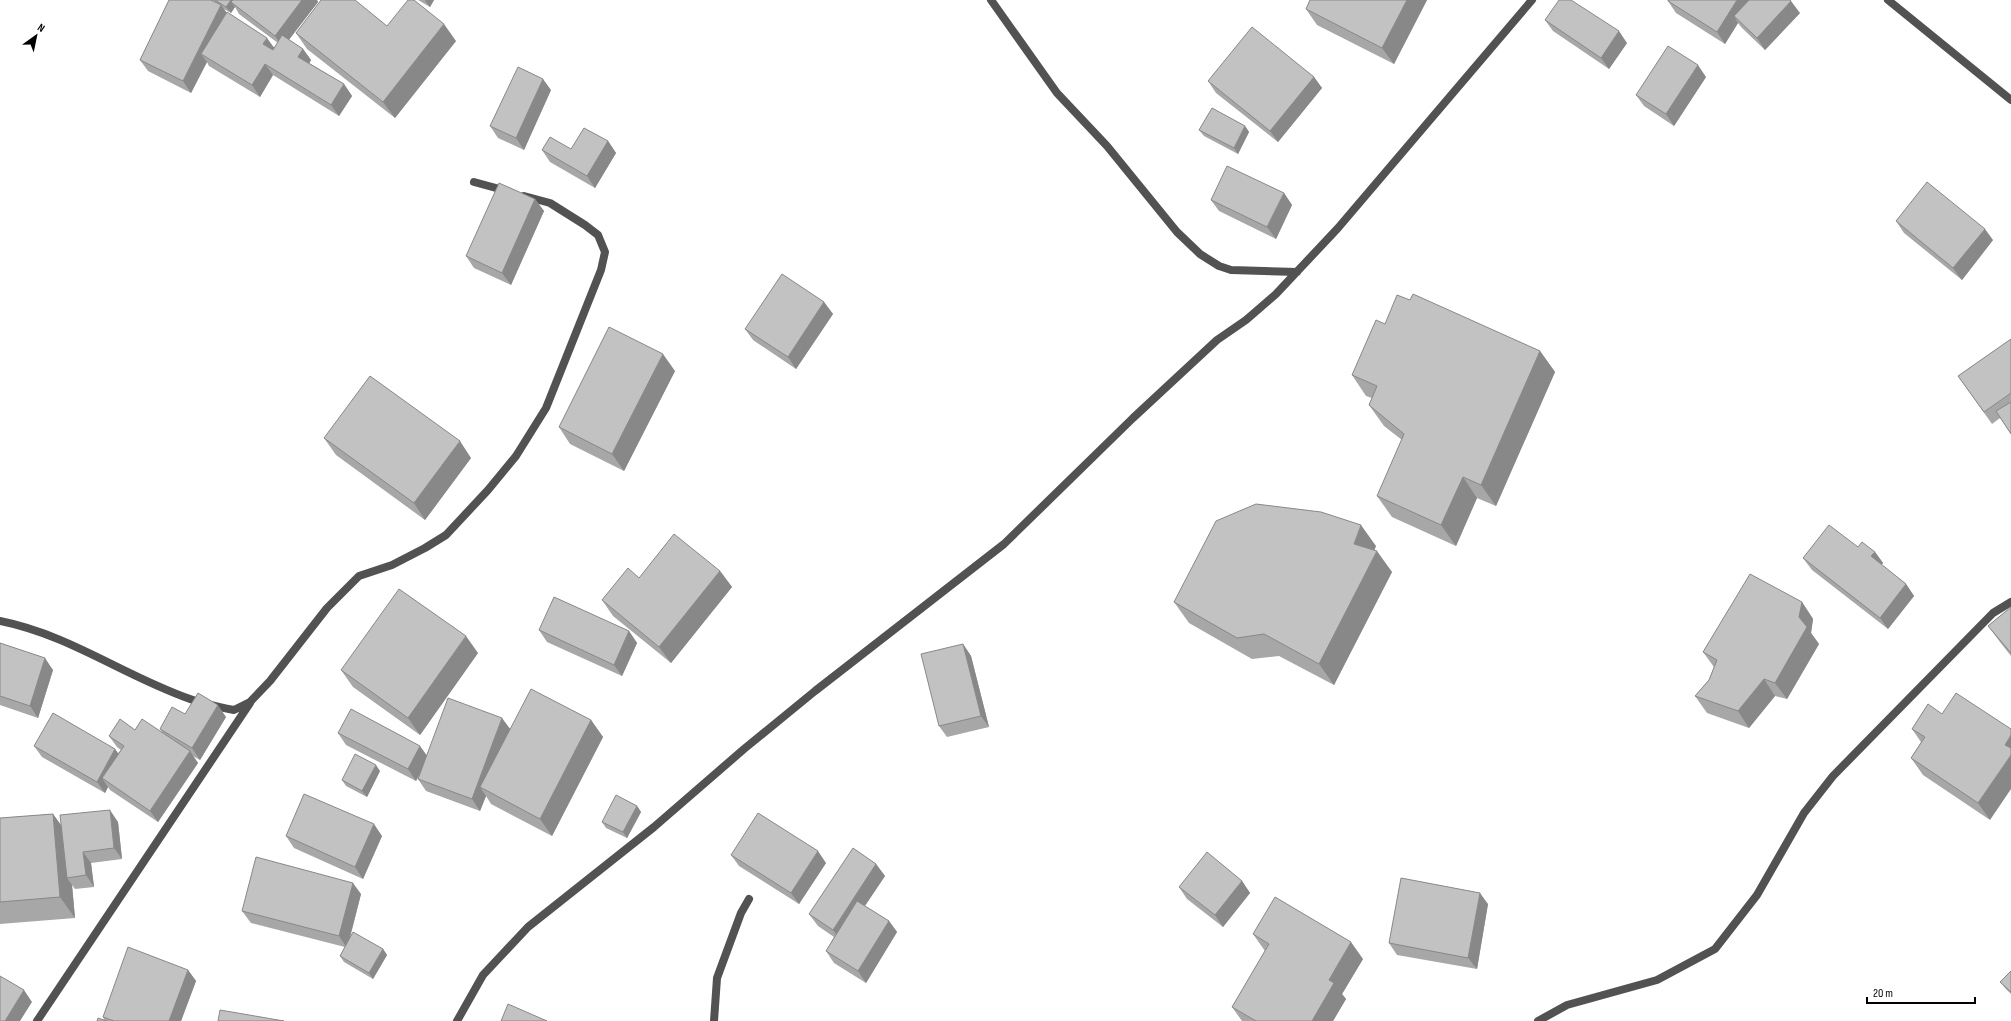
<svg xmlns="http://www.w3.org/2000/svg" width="2011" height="1021" font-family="'Sofia Sans Condensed',sans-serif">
<rect width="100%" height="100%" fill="#fff"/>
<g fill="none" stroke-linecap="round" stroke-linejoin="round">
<!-- minor -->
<path stroke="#525252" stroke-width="8" d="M991,0l66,93 50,53 70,86 23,22 19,12 12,4 66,2
M1888,0l123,100
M474,182l33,9
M0,621c70,14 124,55 190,78 14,5 29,8 44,11l16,-8 20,-21 57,-73 32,-32 33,-11 33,-17 21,-13 42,-45 28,-34 30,-48 55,-138 4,-18 -7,-17 -13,-10 -35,-22 -26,-7
M37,1021l213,-318
M457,1021l26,-46 45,-48 126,-100 90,-78 71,-58 189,-147 129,-126 84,-78 29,-20 30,-26 62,-66 194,-228
M714,1021l3,-43 24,-65 8,-14
M1538,1021l29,-16 90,-25 58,-31 42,-54 47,-82 29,-37 160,-163 18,-11"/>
</g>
<!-- wall -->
<path fill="#a7a7a7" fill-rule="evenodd" d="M169,0h148l1,2 -29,38 14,9 8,11 -2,3 35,21 8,12 -13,20 -66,-41 -13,22 -51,-31 -2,-4 -16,31 -43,-22 -8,-11zM235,7l4,7 39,29 -3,5 -48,-35 -3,-4 7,4z
M418,0h16l-4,7z
M1310,0h117l-33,64 -77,-39 -11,-16z
M1668,1l132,12 -35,37 -23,-22 -4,-5 -13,21 -49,-31z
M1545,20l82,23 -18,26 -56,-38z
M387,26l69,15 -61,77 -88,-69 -11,-16z
M1314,77l8,11 -44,54 -62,-49 -8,-12z
M1706,77l-32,49 -30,-20 -8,-11z
M551,90l-27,60 -26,-12 -8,-12z
M1245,126l4,6 -11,22 -34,-18 -5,-6z
M608,141l8,12 -21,35 -45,-26 -8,-12 29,-1z
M1284,193l8,12 -16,34 -57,-28 -8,-11z
M535,199l9,12 -33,74 -37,-17 -8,-12z
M1896,221l97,19 -31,40 -58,-47z
M1410,300l130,51 15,21 -59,134 -19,-8 -21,48 -64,-29 -15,-21 25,-56 -18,-14 -15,-21 3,-7 -6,-2 -14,-21 33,-51z
M824,302l9,12 -37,55 -43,-29 -8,-11z
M2011,339v95l-11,-16 -8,6 -34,-48z
M675,371l-51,100 -54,-27 -11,-17z
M324,438l147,20 -46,62 -89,-65z
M1376,546l-2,4 18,22 -58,113 -55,-29 -27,3 -63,-36 -15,-21z
M1858,547l17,5 8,11 -2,2 25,19 8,12 -26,33 -76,-59 -9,-12z
M720,571l12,16 -61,76 -58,-47 -11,-16 37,-22z
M1802,602l11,17 -2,14 8,11 -32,55 -12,-3 -26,32 -42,-15 -12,-17 14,-16 5,-13 -11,-15z
M2011,607v49l-11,-14 -12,-16z
M539,630l90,1 8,12 -15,33 -75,-34z
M0,643l53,27 -15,48 -38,-13z
M963,644l8,12 18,71 -42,10 -8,-11z
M478,653l-58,82 -67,-48 -12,-17z
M1928,704l62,116 -67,-45 -12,-17 10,-16 -9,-13z
M185,714l41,3 -26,43 -7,-4 5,7 -40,59 -48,-32 -2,-3 -3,6 -63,-36 -8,-11 81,3 3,4 3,-3 -4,-3 -8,-11 26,-6 27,2 -2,-3z
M591,720l12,17 -51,99 -61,-32 -5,-8 -6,15 -54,-20 -8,-12 2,-5 -4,7 -70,-36 -8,-12 89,22 83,-26z
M380,771l-13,26 -21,-11 -4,-6z
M637,806l4,6 -14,26 -21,-10 -4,-6z
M53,814l8,11 57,-3 4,37 -31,4 3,24 -19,2 -3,-4 3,33 -75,6v-106z
M286,836h96l-19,43 -69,-31z
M731,855l95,8 -27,41 -60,-38z
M876,864l9,12 -20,30 24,15 8,11 -31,51 -32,-20 -8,-12 8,-14 -16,-11 -9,-12z
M1242,881l8,12 -27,34 -36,-28 -8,-12z
M361,894l-11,44 33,11 4,6 -14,24 -29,-17 -4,-6 5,-9 -94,-24 -9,-12z
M1488,904l-11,65 -80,-14 -8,-12z
M1253,934l110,25 -21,35 4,5 -13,22h-91l-10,-14 33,-56z
M188,970l8,11 -15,40h-84h8l-2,-4z
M2011,971v23l-6,-6 -5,-6z"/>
<!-- shaded-wall -->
<path fill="#888" d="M231,0h8l-8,2 4,5 -4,6 -5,-6z
M302,0h15l1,2 -35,45 -8,-11z
M426,0h8l-4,7 -5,-6z
M1407,0h20l-33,64 -12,-16z
M1737,0h16l-19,16 4,7 -13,21 -8,-12z
M1791,1l9,12 -35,37 -8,-12z
M221,5l8,11 -28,38 6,8 -16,31 -8,-12z
M444,24l12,17 -61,77 -12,-16z
M1619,31l8,12 -18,26 -8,-11z
M267,38l8,11 -4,7 -8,-12z
M303,49l8,11 -4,8 -9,-11z
M265,64l8,11 -13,22 -8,-12z
M1698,65l8,12 -32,49 -8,-12z
M1314,77l8,11 -44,54 -8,-11z
M543,79l8,11 -27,60 -8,-12z
M344,84l8,12 -13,20 -8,-11z
M1245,126l4,6 -11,22 -4,-6z
M608,141l8,12 -21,35 -8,-12z
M1284,193l8,12 -16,34 -9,-12z
M535,199l9,12 -33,74 -9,-12z
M1985,229l8,11 -31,40 -9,-12z
M824,302l9,12 -37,55 -8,-12z
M1540,351l15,21 -59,134 -15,-21z
M663,354l12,17 -51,100 -12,-17z
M460,441l11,17 -46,62 -11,-17z
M1463,477l14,21 -21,48 -15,-21z
M1361,525l15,21 -7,19 -15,-21z
M1377,551l15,21 -58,113 -15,-21z
M1875,552l8,11 -4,5 -8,-12z
M720,571l12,16 -61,76 -12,-16z
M1906,584l8,12 -26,33 -8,-11z
M1802,602l11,17 -2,14 8,11 -32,55 -12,-16 24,-66z
M629,631l8,12 -15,33 -8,-11z
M466,636l12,17 -58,82 -12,-17z
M963,644l8,12 18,71 -8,-11z
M45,658l8,12 -15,48 -8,-12z
M1764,679l11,17 -26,32 -11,-17z
M218,705l8,12 -26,43 -8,-12z
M502,718l9,12 -31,57 6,9 -6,15 -8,-12z
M591,720l12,17 -51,99 -12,-17z
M2011,735v18l-6,-8z
M420,746l8,11 -12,24 -8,-12z
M115,749l8,12 -21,17 6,9 -3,6 -8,-11z
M190,751l8,12 -40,59 -8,-11z
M2011,755v34l-21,31 -12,-17z
M376,765l4,6 -13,26 -5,-6z
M637,806l4,6 -14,26 -4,-6z
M110,810l8,12 4,37 -8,-11z
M53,814l15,21 -1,43 5,7 3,33 -15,-21z
M374,824l8,12 -19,43 -8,-12z
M818,851l8,12 -27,41 -8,-11z
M83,852l8,11 3,24 -8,-12z
M876,864l9,12 -44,65 -8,-11z
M1242,881l8,12 -27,34 -8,-12z
M353,883l8,11 -14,54 -8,-12z
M1480,893l8,11 -11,65 -9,-11z
M889,921l8,11 -31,51 -8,-12z
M1351,942l12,17 -21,35 4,5 -13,22h-21l17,-41z
M383,949l4,6 -14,24 -4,-6z
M188,970l8,11 -15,40h-12z
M24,990l8,12 -12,19h-15z"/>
<!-- building -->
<path fill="#c2c2c2" stroke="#888" d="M169,0h42l10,5 -38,76 -43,-21z
M215,0h16l-5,7z
M233,0h69l-27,36 -44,-34z
M321,0h34l32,26 21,-26h6l30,24 -61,78 -87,-69z
M1310,0h97l-25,48 -76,-39z
M1559,0h12l48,31 -18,27 -56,-38z
M1668,0h69l-20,32 -49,-31z
M1749,0h41l1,1 -34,37 -23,-22z
M227,12l40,26 -4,6 10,6 9,-15 21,14 -5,8 46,27 -13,21 -66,-41 -13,21 -51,-31z
M1252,27l62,50 -44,54 -62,-50z
M1668,46l30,19 -32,49 -30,-19z
M518,67l25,12 -27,59 -26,-12z
M1212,108l33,18 -11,22 -35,-18z
M584,128l24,13 -21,35 -45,-26 8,-13 21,12z
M1227,166l57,27 -17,34 -56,-27z
M1927,182l58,47 -32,39 -57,-47z
M499,183l36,16 -33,74 -36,-17z
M782,274l42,28 -36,55 -43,-28z
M1413,294l127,57 -59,134 -18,-8 -22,48 -64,-29 27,-62 -35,-29 8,-19 -25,-11 24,-55 9,4 12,-29 13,5z
M609,327l54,27 -51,100 -53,-27z
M2011,339v54l-27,19 -26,-36z
M370,376l90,65 -46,62 -90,-65z
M2011,402v32l-15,-23z
M1256,504l65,8 40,13 -7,19 23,7 -58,113 -55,-30 -27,4 -63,-36 42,-81z
M1829,525l29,22 4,-5 13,10 -4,4 35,28 -26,34 -77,-60z
M674,534l46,37 -61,76 -57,-47 26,-32 11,10z
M1750,574l52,28 -3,15 8,10 -32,56 -11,-4 -26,32 -43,-15 14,-16 8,-20 -14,-8z
M399,589l67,47 -58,82 -67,-48z
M554,597l75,34 -15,34 -75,-35z
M2011,607v46l-23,-27z
M0,643l45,15 -15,48 -30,-10z
M963,644l18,72 -42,10 -18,-72z
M531,689l60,31 -51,99 -60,-32z
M198,693l20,12 -26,43 -32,-19 12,-22 13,7z
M1956,693l55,36v6l-6,10 6,3v7l-33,48 -67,-45 14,-21 -13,-8 16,-25 14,10z
M448,698l54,20 -30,81 -54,-20z
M351,709l69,37 -12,23 -70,-36z
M53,713l62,36 -18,33 -63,-36z
M120,719l15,11 7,-11 48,32 -40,60 -48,-33 22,-32 -15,-10z
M355,754l21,11 -14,26 -20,-11z
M304,794l70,30 -19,43 -69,-31z
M616,795l21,11 -14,26 -21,-10z
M110,810l4,38 -31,4 3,23 -19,3 -7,-63z
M758,813l60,38 -27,42 -60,-38z
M53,814l7,83 -60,5v-84z
M853,848l23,16 -43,66 -24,-16z
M1207,852l35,29 -27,34 -36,-28z
M256,857l97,26 -14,53 -97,-25z
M1401,878l79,15 -12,65 -79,-15z
M1275,897l76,45 -22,38 5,3 -22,38h-56l-24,-14 37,-63 -16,-10z
M857,901l32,20 -31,50 -32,-20z
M353,932l30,17 -14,24 -29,-17z
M128,947l60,23 -19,51h-55l-11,-4z
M2011,971v21l-11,-10z
M0,976l24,14 -19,31h-5z
M508,1004l39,17h-46z
M220,1010l64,11h-66z
M98,1018l9,3h-10z"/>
<!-- north arrow -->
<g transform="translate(36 36) rotate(33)" stroke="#ffffff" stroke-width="3" paint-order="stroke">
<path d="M0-3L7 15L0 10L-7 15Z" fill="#000000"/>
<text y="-6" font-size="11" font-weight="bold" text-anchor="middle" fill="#000000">N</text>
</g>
<!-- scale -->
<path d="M1867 997v6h108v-6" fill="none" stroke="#000000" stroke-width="2"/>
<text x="1873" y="997" font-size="12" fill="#000000" stroke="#ffffff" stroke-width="3" paint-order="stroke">20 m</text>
</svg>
